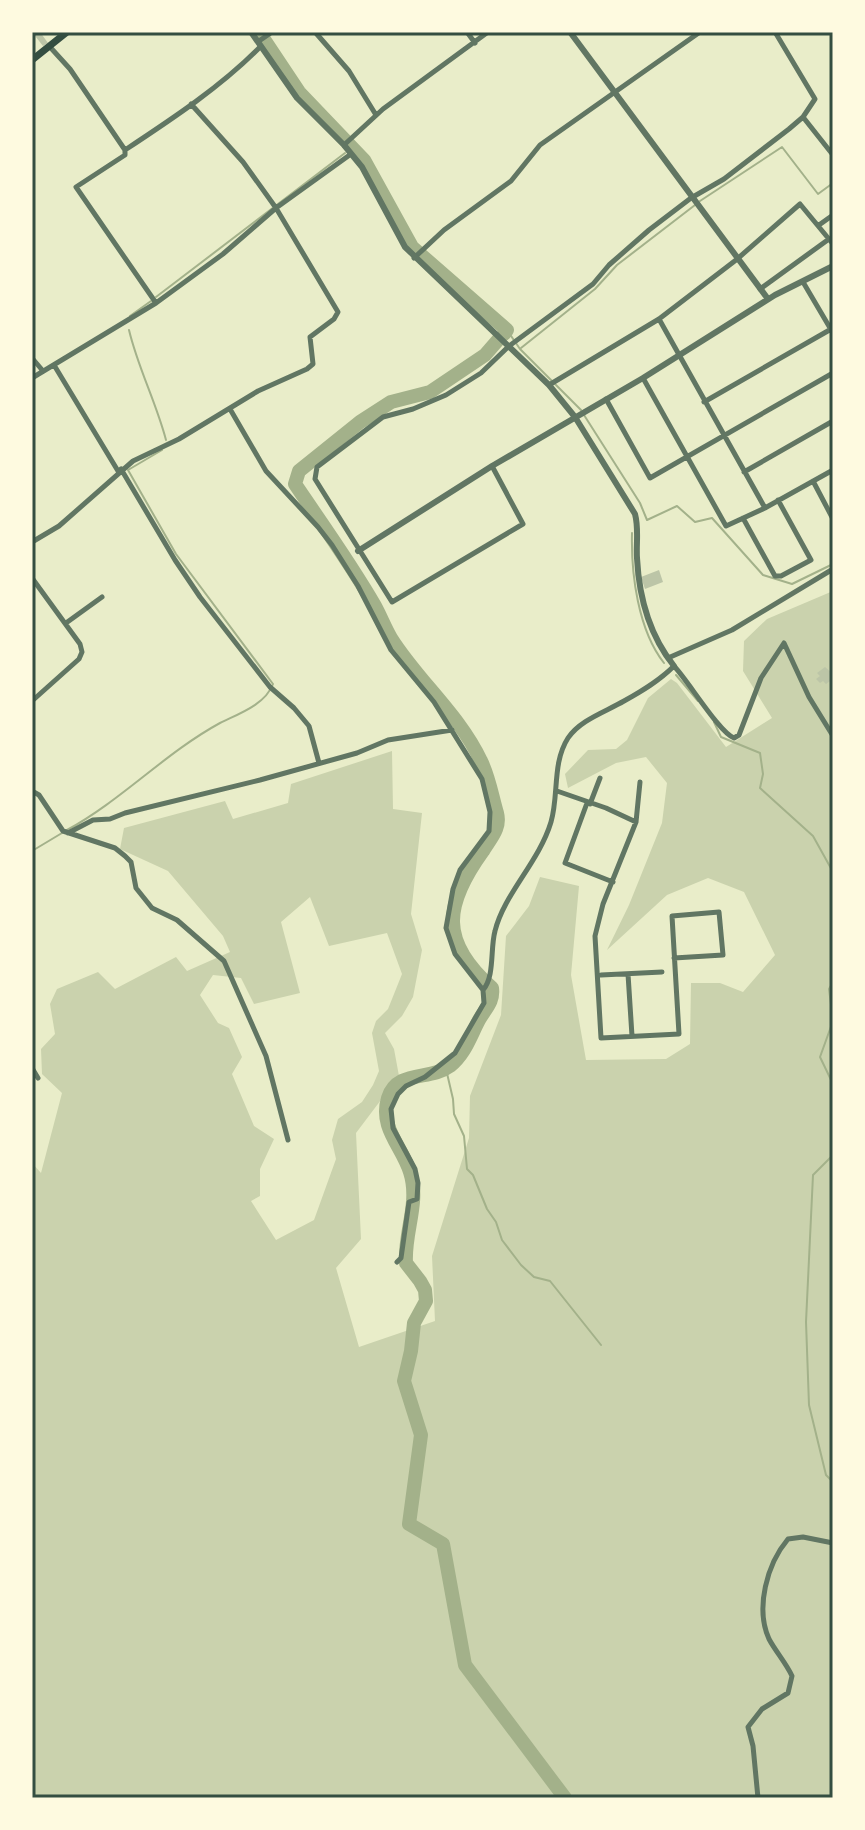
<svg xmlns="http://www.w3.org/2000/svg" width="865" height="1830" font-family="'DejaVu Sans',sans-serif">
<rect width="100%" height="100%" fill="#e9edc9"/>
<!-- green -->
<path fill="#cad2ad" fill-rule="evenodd" d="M833,591v1207h-801v-635l9,10 21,-80 -20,-19 -1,-25 14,-15 -5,-30 7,-15 41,-17 17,17 61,-32 11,14 43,-19 -7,-16 -55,-65 -48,-22 4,-21 101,-27 8,18 55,-16 3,-19 101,-33 1,58 29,4 -11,101 11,36 -9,47 -11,19 -17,17 9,16 5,27 -43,57 5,106 -25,29 23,79 76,-26 -3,-65 37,-118 1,-42 31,-81 5,-79 23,-30 11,-29 39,9 -8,89 15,85 80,-1 24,-15 1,-61h29l23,9 32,-37 -31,-63 -36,-14 -41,17 -60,55 22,-45 33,-82 5,-40 -21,-26 -30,6 -48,25 -3,-14 23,-24 28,-1 11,-9 21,-42 23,-19 6,4 49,64 46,-29 -29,-47 1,-30 23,-22zM310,897l19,49 58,-13 15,41 -14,35 -12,12 -4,12 7,38 -6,14 -11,17 -24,17 -6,21 4,19 -22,61 -38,20 -25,-39 9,-5v-27l14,-30 -20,-13 -22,-52 10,-17 -13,-29 -11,-5 -18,-28 13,-20 28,3 13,26 46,-11 -19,-71z"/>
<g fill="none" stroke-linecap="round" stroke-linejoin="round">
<!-- stream -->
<path stroke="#a3b18a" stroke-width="2" d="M700,201l82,-54 36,47 15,-11
M156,297l189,-144
M130,316l21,-15
M129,330c9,38 27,72 37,110
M507,330l13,19 61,61
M521,348l74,-59 22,-24 78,-60
M584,415l56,88 7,17 30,-14 18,16 17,-4 51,57 29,9 41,-20
M632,533c-1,41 6,97 32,130
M676,675l22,26
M714,722l7,15 39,16 3,21 -3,14 53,48 20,36
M67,830c55,-30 98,-77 153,-107 18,-9 45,-18 53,-39l-97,-130 -48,-84 34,-20
M32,851l30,-18
M833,982l-4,7 4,30
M833,1021l-13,36 13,27
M446,1069l7,30 1,15 10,22 3,33 6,6 14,34 9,13 6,18 19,25 13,12 16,4 51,64
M833,1155l-20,20 -7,147 3,83 17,70 7,7"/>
<!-- river -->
<path stroke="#a3b18a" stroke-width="14" d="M259,32l40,60 65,68 48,87 95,83 -3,4
M498,340l-13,15 -55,37 -39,10 -31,20 -61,49 -4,13c27,40 56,80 80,122 6,11 10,22 16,32 27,43 68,76 90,123 8,16 11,35 16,52 4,15 -6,25 -14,38 -39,54 -44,90 9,137 2,14 -7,21 -13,32 -9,17 -14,34 -29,46 -20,15 -53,3 -62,32 -9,30 14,48 22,74 10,31 -6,60 -4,91l14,18 5,9 1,11 -12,22 -3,28 -7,30 17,54 -12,89 34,20 22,121 100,133"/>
</g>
<!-- building -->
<path fill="#bcc5a7" d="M32,32h8l8,11 -5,3z
M659,570l4,12 -18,7 -4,-12z
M825,667l8,7v5l-7,5 -3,-3 -3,2 -4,-4 4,-3 -3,-3z"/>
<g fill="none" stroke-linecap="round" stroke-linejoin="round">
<!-- minor -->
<path stroke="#617663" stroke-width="5" d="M315,32l34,39 27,44
M467,32l8,11
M259,41l13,-9
M50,47l20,22 55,81
M803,117l30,38
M344,145l39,-36 105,-77
M819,225l14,-10
M414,258l30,-28 67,-49 29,-36 160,-113
M803,282l30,51
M760,289l69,-50
M156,303l-80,-116 49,-32v-5c47,-31 97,-64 136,-104
M659,319l106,189
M32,358l11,13
M54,365l64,106
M32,378l124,-75 67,-49 53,-46 75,-54
M643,378l83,148 39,-18 68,-38
M549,385l110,-66 77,-59 64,-56 33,40
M606,399l44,79 183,-105
M704,402l129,-74
M230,409l36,62 52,56 14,18 26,41 33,64 43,52 48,77 8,33 -1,19 -29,39 -7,19 -7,39 9,26 28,36 1,13 -29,50 -30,24 -19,9 -8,8 -7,15 2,19 22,41 3,14 -1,16 -8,3 -8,56 -4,4
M492,466l31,58 -131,78 -77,-123 2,-12 66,-50 30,-8 33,-14 35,-22 28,-27 84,-62 16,-19 40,-35 42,-32 33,-19 65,-50 14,-12 12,-18 -40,-67
M121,469l54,91 25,37 70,90 24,21 15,18 10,37
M744,472l89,-51
M813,481l20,38
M743,518l32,58h6l30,-16 -33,-60
M32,542l27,-16 74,-65 46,-22 79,-48 49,-22 6,-5 -3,-27 24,-18 4,-7 -62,-104 -33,-46 -52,-58
M32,578l48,66 2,8 -3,7 -47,42
M66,623l36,-26
M668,658l64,-28 101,-61
M640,782l-4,40 -33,82 -8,32 6,102 78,-4 -7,-118 47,-4 4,43 -49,3
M32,791l7,4 24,36 52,17 10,8 6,6 5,26 16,20 25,12 47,41 42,95 22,84
M557,791l49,17 30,14
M587,803l-22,60 48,19
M590,804l10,-26
M68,833l25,-13 17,-1 15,-6 135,-33 97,-27 31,-13 64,-10
M628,974l4,62
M601,975l61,-3
M483,990c12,-14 7,-41 12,-59 9,-37 44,-69 56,-109 8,-27 1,-59 17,-84 12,-18 37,-26 56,-37 18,-10 35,-20 50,-35 15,16 45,66 60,72l5,-3 22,-57 23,-35 25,54 24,39
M32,1068l6,10
M758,1798l-5,-52 -5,-19 14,-18 26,-16 4,-17c-6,-13 -16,-24 -23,-37 -14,-31 -2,-75 19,-100l15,-2 30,6"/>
<!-- tertiary -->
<path stroke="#617663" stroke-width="6" d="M251,32l46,66 47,47 18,22 43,80 144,138 26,32 60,97c4,15 1,29 2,44 2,39 13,78 37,108
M570,32l198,267
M358,551l134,-85 151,-88 132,-83 58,-29"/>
<!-- secondary -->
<path stroke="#344e41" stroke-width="7" d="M32,60l35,-28"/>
</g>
<!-- border -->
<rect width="865" height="1830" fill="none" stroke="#fefae0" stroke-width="68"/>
<rect x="34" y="34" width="797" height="1762" fill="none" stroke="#344e41" stroke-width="3"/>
</svg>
